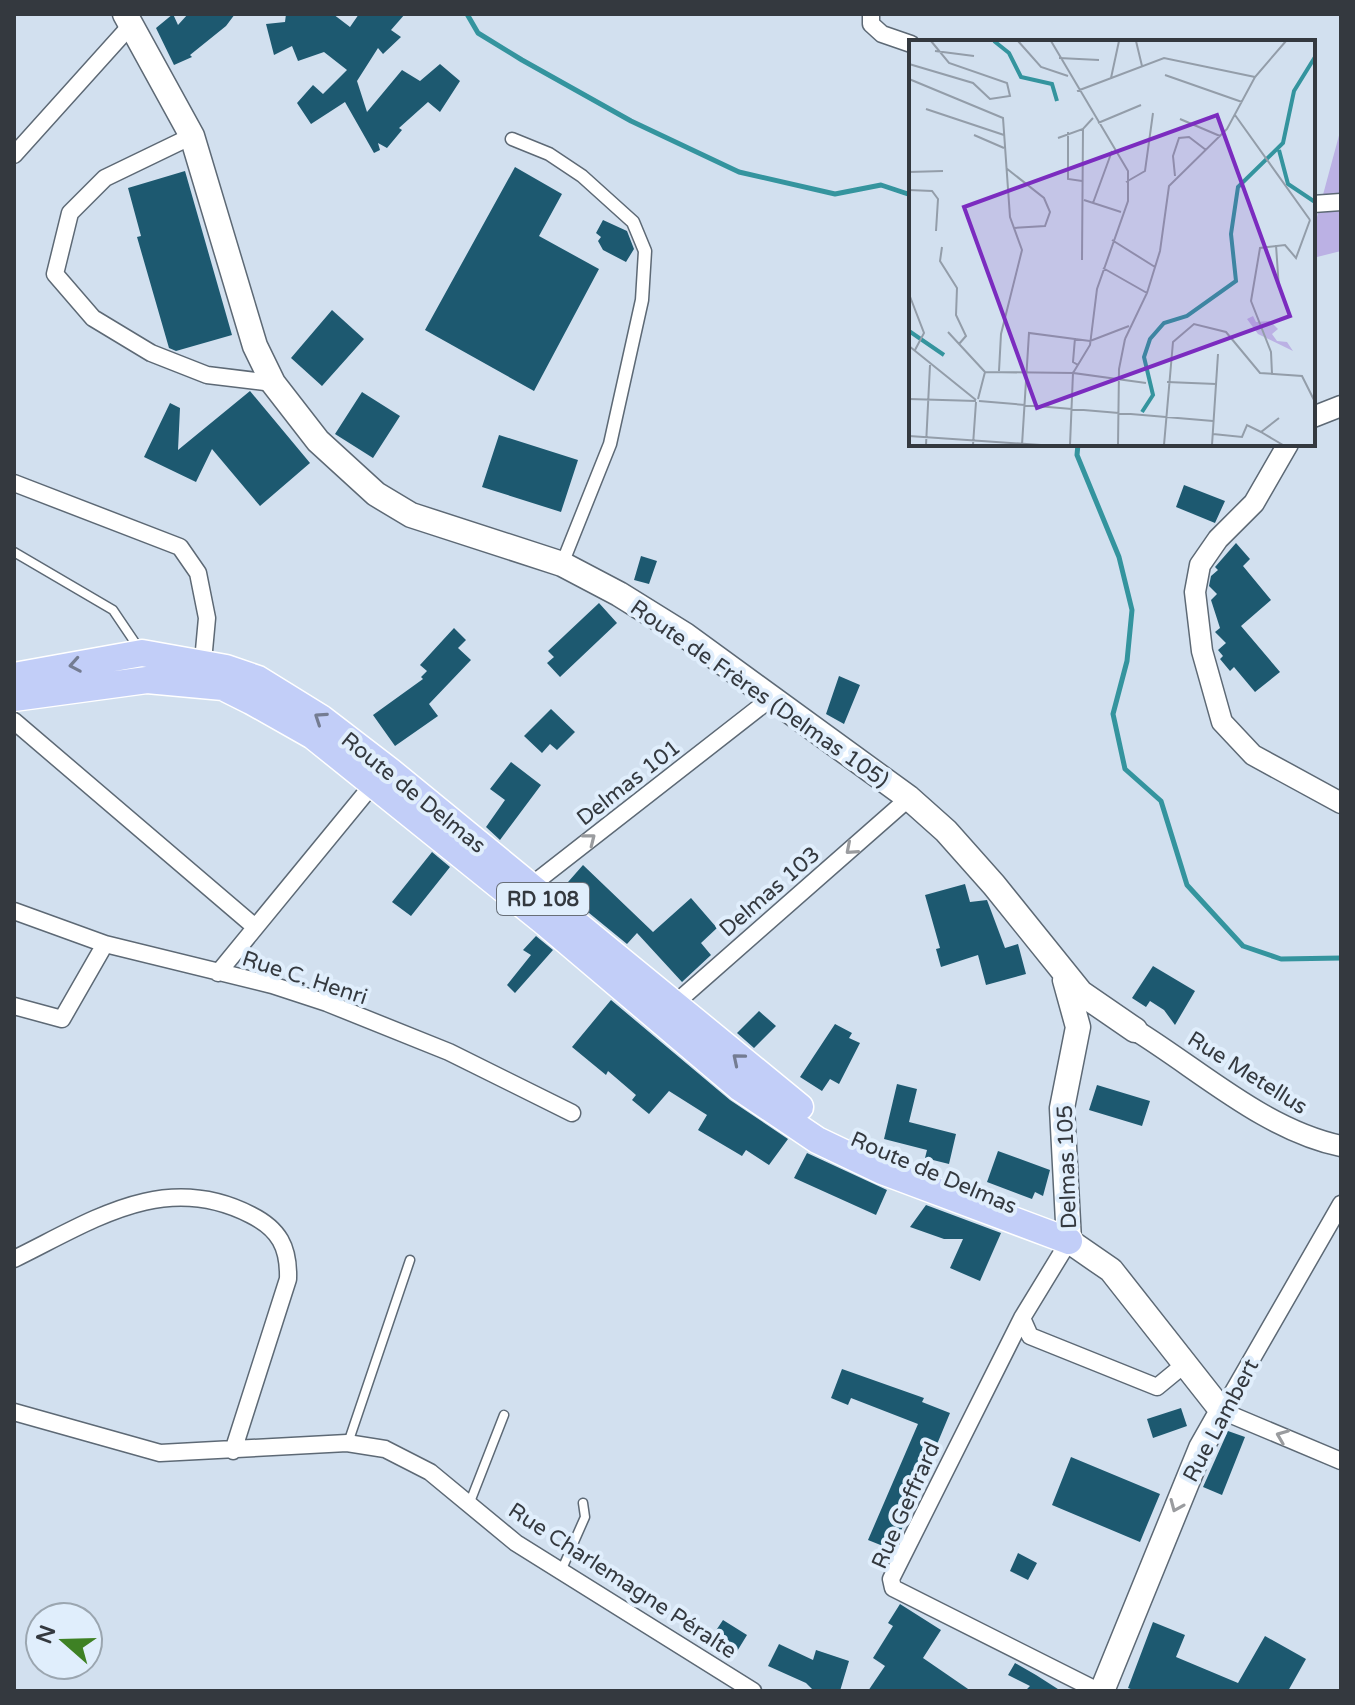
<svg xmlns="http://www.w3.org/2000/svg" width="1355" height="1705" font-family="'Varela Round',sans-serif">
<rect width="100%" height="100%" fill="#d2e0ef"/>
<!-- green -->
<path fill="#bbb1e4" d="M1341,128v123l-28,7v-40l4,-1z"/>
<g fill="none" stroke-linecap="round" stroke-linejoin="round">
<!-- stream -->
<path stroke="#34949e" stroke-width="5" d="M467,14l11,19 44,27 109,61 108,51 96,22 46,-9 30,10
M1078,444l-1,11 42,102 13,53 -5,51 -14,53 12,55 36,32 26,84 56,61 38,13 60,-1"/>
</g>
<!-- building -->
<path fill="#1d5970" d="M173,14l5,11 10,-11h47l-9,12 -36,29 2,2 -18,8 -18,-37z
M286,14h47l17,13 9,-13h46l-14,16 10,7 -18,17 -5,-6 -21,33 10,31 35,-42 18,11 20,-17 20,17 -20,31 -12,-10 -29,26 3,2 -15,18 -9,-5 2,7 -6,3 -29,-51 -34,22 -14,-21 16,-18 10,9 24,-24 -23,-18 -26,9 -6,-15 -18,9 -8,-31 19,-2z
M515,167l47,27 -23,42 60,33 -65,122 -109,-61z
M185,171l47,164 -56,16 -7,-3 -32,-111 4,-1 -13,-48z
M603,220l24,11 7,18 -8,13 -23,-12 -5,-9 3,-4 -5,-4z
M332,310l32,29 -42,47 -31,-28z
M250,391l60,72 -50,43 -48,-57 -16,33 -52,-25 26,-54 10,5 -2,42z
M362,392l38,24 -27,42 -38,-24z
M499,435l79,25 -17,52 -79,-25z
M1184,485l41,16 -10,22 -39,-16z
M1236,543l14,16 -7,7 28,34 -30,26 39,46 -25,20 -21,-25 -4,4 -10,-12 3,-3 -5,-6 8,-7 -11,-11 5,-4 -9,-28 6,-6 -8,-8 2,-10 7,-6 -3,-3z
M641,556l16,5 -8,23 -15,-4z
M599,603l18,20 -57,54 -13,-14 7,-6 -6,-6z
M454,628l12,12 -8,8 13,12 -42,44 9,12 -43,30 -22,-31 50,-36 -2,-2 6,-6 -7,-6z
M839,676l21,9 -16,39 -18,-10z
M551,709l24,23 -18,18 -7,-6 -8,9 -18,-17z
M511,762l30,23 -41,55 -14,-13 19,-27 -15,-11z
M432,852l18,15 -39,49 -19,-14z
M583,865l70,67 38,-34 26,30 -16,15 10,12 -29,27 -45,-49 -10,11 -66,-54z
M965,884l5,18 17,-2 18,48 13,-4 8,30 -40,11 -8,-30 -37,12 -5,-18 4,-1 -15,-53z
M536,936l17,14 -38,43 -8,-8 24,-30 -8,-5z
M1153,966l42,25 -20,34 -11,-15 -14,-9 -4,6 -14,-9z
M611,1000l119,100 58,39 -19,26 -23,-15 -4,6 -44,-26 9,-15 -38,-24 -20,23 -17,-14 4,-5 -28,-24 -2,4 -34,-28z
M759,1011l17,15 -22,22 -17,-15z
M835,1024l17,9 -3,5 11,5 -21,41 -9,-5 -8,12 -22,-14z
M897,1084l20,5 -8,33 47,12 -7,30 -24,-6 2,-8 -43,-11z
M1097,1085l53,16 -8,25 -53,-16z
M998,1151l52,19 -7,26 -8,-4 -3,7 -45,-17z
M807,1153l80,37 -11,25 -82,-37z
M926,1205l75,28 -21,48 -30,-13 13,-29h-19l-34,-12z
M842,1369l82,29 -2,4 28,11 -57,137 -25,-10 50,-116 -67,-26 -3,7 -17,-7z
M1181,1408l6,18 -34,12 -6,-19z
M1228,1431l17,6 -23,58 -19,-8z
M1071,1457l89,37 -20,48 -88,-37z
M1018,1553l19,10 -9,17 -18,-9z
M900,1604l41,26 -18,28 48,33h-103l17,-25 -12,-8 20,-32 -5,-3z
M723,1620l24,15 -14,23 -26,-14z
M1153,1622l32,13 -9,22 62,26 27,-47 41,23 -18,32h-152l-8,-3z
M779,1644l34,16 3,-10 33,11 -9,30h-26l-8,-8 -38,-17z
M1015,1663l21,12 25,16h-36l5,-5 -22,-11z"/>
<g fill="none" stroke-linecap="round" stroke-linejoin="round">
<!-- service casing -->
<g stroke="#5d6975" stroke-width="11">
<path id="service" d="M14,552l99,58 27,40
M348,1443l62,-183
M470,1502l34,-87
M562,1569l23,-52 -2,-14"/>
</g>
<!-- pedestrian casing -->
<g stroke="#5d6975" stroke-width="15">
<path id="pedestrian" d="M512,139l37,15 33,22 51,46 12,29 -3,49 -32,144 -48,120"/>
</g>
<!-- minor casing -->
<g stroke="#5d6975" stroke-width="19">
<path id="minor" d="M871,14v10l11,10 29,10
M192,136l-87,42 -35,35 -15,61 38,44 58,35 56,22 66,8
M14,155l117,-130
M1313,204l28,-2
M14,483l166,64 18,26 9,45 -5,54
M14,721l241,206
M524,891l246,-192
M14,911l91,33 167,41 55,18 122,49 123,61
M218,973l155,-189
M14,1006l48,13 43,-75
M670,1008l239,-210
M1341,1204l-119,207 119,50
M1069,1241l-47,77 -131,261 2,9 205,103
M14,1259c78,-38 150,-89 237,-44 28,14 38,32 37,64l-55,172
M1022,1318l8,18 127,51 28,-23
M14,1412l146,41 187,-10 38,6 45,23 86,71 237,148"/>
</g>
<!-- tertiary casing -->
<g stroke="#5d6975" stroke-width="23">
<path id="tertiary" d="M1313,417l28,-11
M1288,444l-34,59 -36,36 -18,26 -5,27 7,59 20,71 31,33 88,48
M1135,1030c65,40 130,100 206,116"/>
</g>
<!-- secondary casing -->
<g stroke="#5d6975" stroke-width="27">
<path id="secondary" d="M125,14l67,122 63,210 18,37 45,58 58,53 35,21 151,49 57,30 66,41 224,163 37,33 48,54 87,108 54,37
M1065,980l13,47 -16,81 7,133 42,29 111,141 -21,37 -99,243"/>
</g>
<!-- primary casing -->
<g stroke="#fff" stroke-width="29">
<path id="primary" d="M14,676l128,-23 84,15 32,11 63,39 69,53 410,336
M14,698l133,-18 76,7 28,14 62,35 230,185 197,167 77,52 65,31 187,70"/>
</g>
<!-- service -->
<use href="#service" stroke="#fff" stroke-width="8"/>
<!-- pedestrian -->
<use href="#pedestrian" stroke="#fff" stroke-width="12"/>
<!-- minor -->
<use href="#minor" stroke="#fff" stroke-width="16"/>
<!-- tertiary -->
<use href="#tertiary" stroke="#fff" stroke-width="20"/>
<!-- secondary -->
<use href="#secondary" stroke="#fff" stroke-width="24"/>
<!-- primary -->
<use href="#primary" stroke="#c2cef8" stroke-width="26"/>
</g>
<!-- one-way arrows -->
<defs><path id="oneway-chevron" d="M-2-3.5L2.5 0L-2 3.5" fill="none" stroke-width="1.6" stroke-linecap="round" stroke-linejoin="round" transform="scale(2)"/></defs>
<g stroke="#747c92">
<use href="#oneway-chevron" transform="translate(75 665) rotate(170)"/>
<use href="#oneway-chevron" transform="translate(320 718) rotate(-146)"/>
<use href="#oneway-chevron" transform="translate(738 1059) rotate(-140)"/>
</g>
<g stroke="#9a9c9f">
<use href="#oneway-chevron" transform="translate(590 839) rotate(-38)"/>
<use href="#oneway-chevron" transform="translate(851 849) rotate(139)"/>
<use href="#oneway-chevron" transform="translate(1282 1436) rotate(-158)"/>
<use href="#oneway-chevron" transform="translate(1176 1506) rotate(113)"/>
</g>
<g text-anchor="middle" stroke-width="8" stroke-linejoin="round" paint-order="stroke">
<!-- shield labels -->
<rect fill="#e0eefc" stroke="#686f78" stroke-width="2" x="497" y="883" width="92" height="32" rx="6"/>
<g font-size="20" font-weight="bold" fill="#34393f">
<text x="543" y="906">RD 108</text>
</g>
<!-- street labels -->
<g font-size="22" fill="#34393f" stroke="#e0eefc">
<text transform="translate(760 693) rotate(35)" y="8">Route de Frères (Delmas 105)</text>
<text transform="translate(628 782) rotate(-38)" y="8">Delmas 101</text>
<text transform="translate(414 792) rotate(39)" y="8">Route de Delmas</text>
<text transform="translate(769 891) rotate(-41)" y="8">Delmas 103</text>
<text transform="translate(305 977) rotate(18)" y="8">Rue C. Henri</text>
<text transform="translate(1248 1072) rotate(32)" y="8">Rue Metellus</text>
<text transform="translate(1066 1167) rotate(-92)" y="8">Delmas 105</text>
<text transform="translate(934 1172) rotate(23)" y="8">Route de Delmas</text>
<text transform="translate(1220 1420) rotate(-62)" y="8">Rue Lambert</text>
<text transform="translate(905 1505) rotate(-66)" y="8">Rue Geffrard</text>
<text transform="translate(623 1580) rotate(33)" y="8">Rue Charlemagne Péralte</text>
</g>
</g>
<!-- overview -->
<g transform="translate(909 40)">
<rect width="406" height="406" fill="#d2e0ef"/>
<path d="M344,276l3,6 14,-1 8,8 -6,5 5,7 10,1 6,9 -35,-17 -11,-15z" fill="#bbb1e4"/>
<path fill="none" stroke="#34949e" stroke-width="4" d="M85,1l15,12 12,24 31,7 5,17M370,110l9,34 27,18M0,291l35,24M233,372l11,-17 -9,-38 6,-18 14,-16 23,-7 49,-35 -5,-47 7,-47 45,-44 11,-52 21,-34"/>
<path fill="none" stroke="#939da9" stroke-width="2" d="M109,1l23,26 27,9M227,1l6,25M26,11l39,5M150,18l40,2M0,24l64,19 17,16 20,-3 -3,-13 -58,-20 -18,-22M256,35l77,27M202,38l8,-37M0,39l94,39 7,99 12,33 -21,84 -2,37M168,51l87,-33 91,19M17,69l78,26M326,75l75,105M271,79l40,17M189,83l43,-18M159,92v47l14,2M65,95l30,13M149,98l25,-9 10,-11M97,128l38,30 6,14 -5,14 -31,2M0,132l34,-1M266,136l-2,-20 6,-18 10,-1 17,13M217,142l19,-11 8,-58M0,150l23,1 6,8 -2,32M175,160l37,12M184,163l19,-52M203,200l43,27M367,205l3,44M33,207l-2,14 17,27 -1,27 10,21 -7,8M173,220l1,-131M194,228l44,25M0,254l15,39 -9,17M39,292l37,40M166,298l-2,24 5,3M216,299l22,-46 13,-42 9,-65 58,-57 28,-52 31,-36M181,301l39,-15M0,306l67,54M363,334l-1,-22 -20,-51 9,-53 25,-3 11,13 14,-38M258,342l49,2M0,359l67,2M69,359l7,-27 88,1 17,-28 7,-56 31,-88v-30l-77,-130M70,361l234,20M352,392l22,13M304,394l29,3 5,-12 14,7 18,-14M0,396l132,9M17,405l4,-80M64,405l3,-43M113,405l7,-112 61,8M161,405l3,-72 73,10M209,405l1,-76 6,-30M255,405l9,-103 21,-18 32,8 34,41 42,3 13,26M303,405l6,-91"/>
<path fill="#7b2cbf" fill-opacity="0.15" stroke="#7b2cbf" stroke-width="4" d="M308,75l73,201 -253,92 -73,-201z"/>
<rect width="406" height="406" fill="none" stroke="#34393f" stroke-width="4"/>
</g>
<!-- border -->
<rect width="1355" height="1705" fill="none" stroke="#34393f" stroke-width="32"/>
<!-- north arrow -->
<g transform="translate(64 1641) rotate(290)"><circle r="38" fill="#e0eefc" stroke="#9ba6b0" stroke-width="2"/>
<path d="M0-6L14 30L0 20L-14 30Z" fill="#3e8124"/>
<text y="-12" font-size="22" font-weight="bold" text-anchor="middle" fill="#34393f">N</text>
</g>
</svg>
